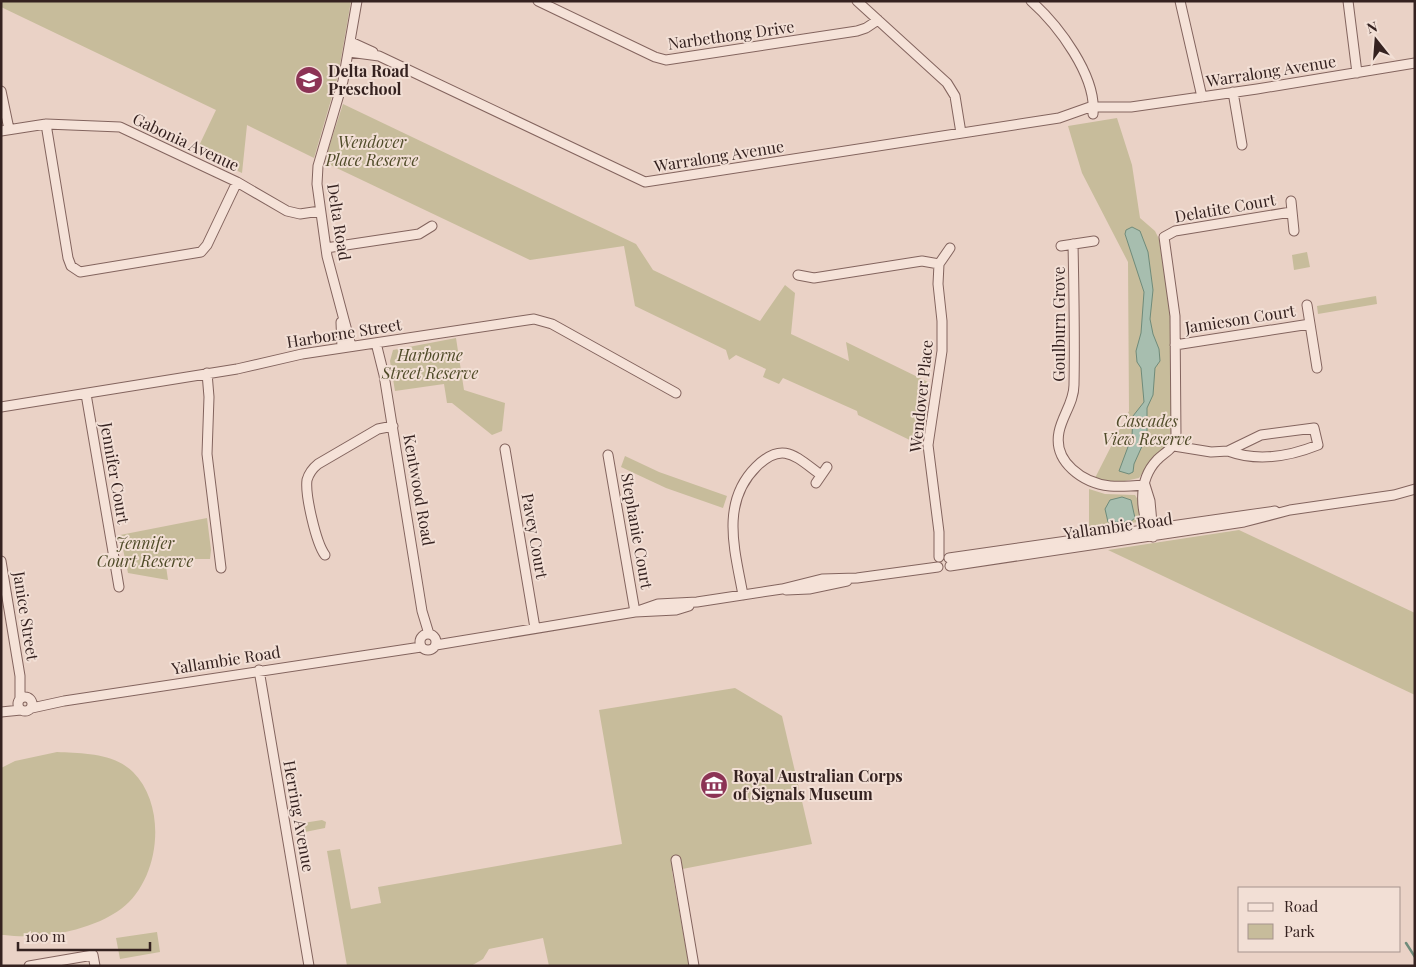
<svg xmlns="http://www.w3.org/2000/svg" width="1416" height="967" font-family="'Playfair Display',serif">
<rect width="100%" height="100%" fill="#ead2c6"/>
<!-- green -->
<path fill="#c7bc9b" d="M1,1h350l-13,75 -24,82 -67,-33 -5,48 -46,-21 20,-42 -215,-103z
M343,104l293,140 17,26 107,51 25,-36 10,8 -4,41 58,27 -3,-19 82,40 -8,38 -2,24 -60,-29 -1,-4 -74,-33 -4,6 -16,-7 3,-8 -30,-14 -7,5 -3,-10 -91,-44 -11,-60 -94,14 -206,-98z
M1117,118l15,47 8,53 15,13 4,8 12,77 1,114 -2,14 -17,13 -14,21 -24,5 -20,-5 34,-67 -1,-149 -46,-89 -14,-47z
M1307,252l3,15 -16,3 -2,-15z
M1376,296l1,8 -59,10 -1,-8z
M456,338l8,52 41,13 -3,28 -10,4 -40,-32h-5l-3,-19 -49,7 -5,-30 3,-11z
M625,456l34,16 68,24 -4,12 -57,-20 -45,-21z
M1089,489l16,5 30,1 3,5 3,17 -3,5 -49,7z
M207,518l4,32 -1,9h-45l3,21 -40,-7 -8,-38z
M1239,530l176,83v82l-307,-145z
M735,688l47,28 30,128 -140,27 17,95h-140l-6,-28 -54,11 -6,10 -12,7h-124l-20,-115 13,-2 11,60 30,-6 -3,-16 244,-43 -23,-134z
M57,752c24,1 57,1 76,20 35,35 27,108 -12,137 -30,22 -81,31 -117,26h-3v-167l14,-7z
M322,820l4,2 -1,6 -25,5 -3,-2v-7z
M157,932l3,20 -40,7 -4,-21z"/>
<!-- water -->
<path fill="#a7beaf" stroke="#6f8b7a" d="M1132,227l8,4 8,21 5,38 -3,29 3,15 6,15 1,12 -5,7 -2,27 -6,13v27l-13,29 -1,8 -4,2 -10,-3 13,-35 1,-20 11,-14 -3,-34 -4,-6 -1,-11 5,-18 3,-41 -19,-58 1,-4z
M1122,497l9,3 4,18 -5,4h-22l-3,-13 5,-9z"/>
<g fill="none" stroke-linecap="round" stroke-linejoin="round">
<!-- stream -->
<path stroke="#6f8b7a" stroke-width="2.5" d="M1406,943l9,14"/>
<!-- minor casing -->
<g stroke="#83645e" stroke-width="11">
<path id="minor" d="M538,1l117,56 11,3 191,-29 9,-3 12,-8
M857,1l90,82 8,13 6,37
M1031,1c27,24 66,75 62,113
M1180,1l22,96
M1348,1l9,72
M351,42l22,10
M349,52l30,4 266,126 414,-64 31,-11h41l126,-18 158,-26
M1,91l8,38
M1233,92l9,53
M46,124l22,134 3,8 9,6 121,-20 6,-7 30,-63
M1,131l45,-7 74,3 117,55 50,29 13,3 20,-3
M1291,201l3,30
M1073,244c1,47 2,94 1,141 0,17 -12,31 -15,47 -6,30 24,51 51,54 11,1 23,0 35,-1
M1061,246l33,-5
M326,248l93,-14 13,-8
M939,264l11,-16
M798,275l16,3 108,-17 17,3 -1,20 4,37v30l-14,94 11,87v25
M1307,305l10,63
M341,322l1,26
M376,343l8,32 38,236 7,23
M1175,345l135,-21
M351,346l-24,-90 -10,-72 1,-18 25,-85 14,-80
M207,373l2,24 -2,57 14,114
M86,394l33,193
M1,407l236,-38 65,-15 232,-35 18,5 124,69
M1174,446l37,6 17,-1 33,-16 53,-7 4,17c-30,12 -60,17 -90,6
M505,449l30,179
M608,455l27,157
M816,483l11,-16
M1145,485l5,16 3,33
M1153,537c-13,-23 -16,-56 4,-77 8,-8 17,-11 19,-23l-1,-121 -11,-79 11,-6 116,-19
M325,555c-9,-12 -20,-60 -18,-75 2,-7 6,-12 11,-16l60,-35 15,-3
M949,558l326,-47
M1,561l19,115v23
M950,566l294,-44 46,-12 104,-15 21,-6
M786,590l23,-1 38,-8
M743,595c-8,-44 -23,-92 13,-128 27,-27 40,-10 65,8
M635,612l23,-8 39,-2 85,-13 40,-10 35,-1 81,-11
M420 642a8 8 0 1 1 16 0a8 8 0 1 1-16 0Z
M436,645l199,-33 41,-2 13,-4
M259,670l50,296
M18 704a7 7 0 1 1 14 0a7 7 0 1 1-14 0Z
M32,708l32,-7 357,-54
M1,712l20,-2
M676,860l18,106
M29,966l64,-11 2,11"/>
</g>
<!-- minor -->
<use href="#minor" stroke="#f5e2d8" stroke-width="9"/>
</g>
<!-- icons -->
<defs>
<g id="school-disc" transform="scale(1.4375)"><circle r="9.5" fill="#8c3355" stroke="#f2dfd5"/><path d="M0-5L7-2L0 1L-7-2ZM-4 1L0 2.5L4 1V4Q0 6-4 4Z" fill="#fff"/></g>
<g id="museum-disc" transform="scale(1.4375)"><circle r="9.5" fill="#8c3355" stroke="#f2dfd5"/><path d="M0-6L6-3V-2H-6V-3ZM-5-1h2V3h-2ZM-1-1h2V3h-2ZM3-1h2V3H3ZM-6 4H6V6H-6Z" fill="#fff"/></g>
</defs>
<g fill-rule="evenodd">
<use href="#school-disc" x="309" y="80"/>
<use href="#museum-disc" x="714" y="785"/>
</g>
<g text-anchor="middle" stroke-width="4" stroke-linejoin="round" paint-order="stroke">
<!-- street labels -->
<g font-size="16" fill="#352220" stroke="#f2dfd5">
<text transform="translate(731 35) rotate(-8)" y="6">Narbethong Drive</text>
<text transform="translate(1271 71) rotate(-9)" y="6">Warralong Avenue</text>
<text transform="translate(186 142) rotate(25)" y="6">Gabonia Avenue</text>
<text transform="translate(719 156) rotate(-9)" y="6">Warralong Avenue</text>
<text transform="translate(1225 208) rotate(-10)" y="6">Delatite Court</text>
<text transform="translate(339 222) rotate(81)" y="6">Delta Road</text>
<text transform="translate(1240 319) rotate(-9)" y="6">Jamieson Court</text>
<text transform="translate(1059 324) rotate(-90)" y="6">Goulburn Grove</text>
<text transform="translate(344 333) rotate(-9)" y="6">Harborne Street</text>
<text transform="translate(921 396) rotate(-84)" y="6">Wendover Place</text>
<text transform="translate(115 473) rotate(80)" y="6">Jennifer Court</text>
<text transform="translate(419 490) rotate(80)" y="6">Kentwood Road</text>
<text transform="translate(1118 526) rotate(-8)" y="6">Yallambie Road</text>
<text transform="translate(637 531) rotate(80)" y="6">Stephanie Court</text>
<text transform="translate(535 536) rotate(80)" y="6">Pavey Court</text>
<text transform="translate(26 616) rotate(81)" y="6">Janice Street</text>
<text transform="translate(226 660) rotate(-9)" y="6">Yallambie Road</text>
<text transform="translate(299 816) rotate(80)" y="6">Herring Avenue</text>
</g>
<!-- poi labels -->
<g font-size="16" font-weight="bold" fill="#352220" stroke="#f2dfd5" text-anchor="start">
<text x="328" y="77">Delta Road<tspan x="328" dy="18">Preschool</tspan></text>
<text x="733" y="782">Royal Australian Corps<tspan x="733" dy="18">of Signals Museum</tspan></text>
</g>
<!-- park labels -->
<g font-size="16" font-style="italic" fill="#4f4b28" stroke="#f2dfd5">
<text x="372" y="148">Wendover<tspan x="372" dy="18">Place Reserve</tspan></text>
<text x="430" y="361">Harborne<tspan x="430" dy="18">Street Reserve</tspan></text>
<text x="1147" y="427">Cascades<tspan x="1147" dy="18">View Reserve</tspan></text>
<text x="145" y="549">Jennifer<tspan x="145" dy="18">Court Reserve</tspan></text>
</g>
</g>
<!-- border -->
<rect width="1416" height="967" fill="none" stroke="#352220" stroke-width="5"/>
<!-- legend -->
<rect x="1238" y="887" width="162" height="65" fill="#f2dfd5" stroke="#a6938d"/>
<rect x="1248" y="903" width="25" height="8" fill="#f5e2d8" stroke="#a6938d"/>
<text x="1284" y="912" font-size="15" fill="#352220">Road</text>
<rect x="1248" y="924" width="25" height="15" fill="#c7bc9b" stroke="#a6938d"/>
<text x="1284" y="937" font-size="15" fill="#352220">Park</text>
<!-- north arrow -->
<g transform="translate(1376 40) rotate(343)" stroke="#f2dfd5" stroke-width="4" paint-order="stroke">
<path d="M0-4L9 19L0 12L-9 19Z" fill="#352220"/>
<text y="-8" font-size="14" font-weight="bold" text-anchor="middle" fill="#352220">N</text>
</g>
<!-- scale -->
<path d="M18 942v8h132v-8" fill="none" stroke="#352220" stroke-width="2.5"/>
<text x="25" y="942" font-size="15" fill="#352220" stroke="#f2dfd5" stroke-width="4" paint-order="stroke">100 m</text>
</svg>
